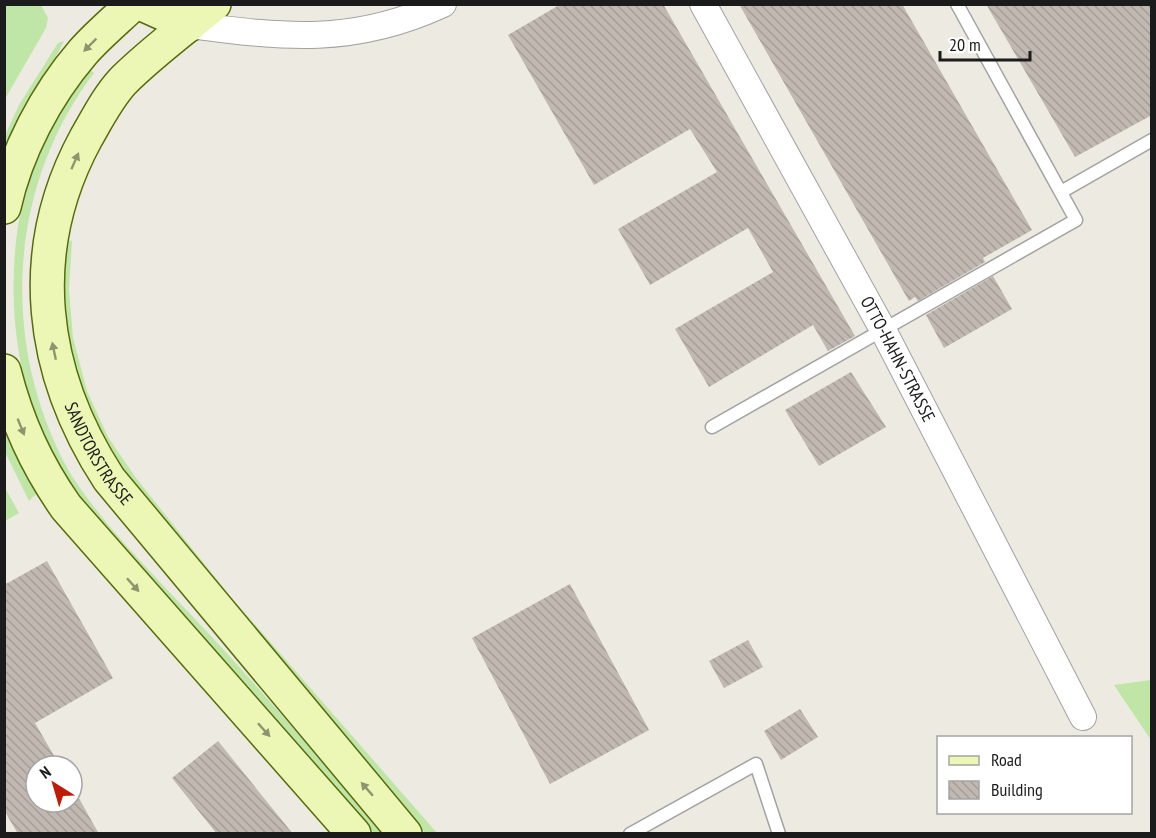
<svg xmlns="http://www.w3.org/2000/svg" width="1156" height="838" font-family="'PT Sans Narrow',sans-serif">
<defs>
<pattern id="building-back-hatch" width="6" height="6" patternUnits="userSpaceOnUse" patternTransform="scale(1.5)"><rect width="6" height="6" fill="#c1b9b1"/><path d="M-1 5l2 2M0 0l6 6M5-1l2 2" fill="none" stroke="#a59e98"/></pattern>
</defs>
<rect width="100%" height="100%" fill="#edeae1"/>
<!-- grass -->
<path fill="#bfe6a7" d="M5,4l36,1 7,13 -2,10 -41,71z
M64,41l-59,114v-20l14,-30 39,-62z
M89,69l5,4c-88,116 -94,275 -24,400 38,60 103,121 152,175 55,60 108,123 161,185h-9c-56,-67 -114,-134 -174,-199 -45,-50 -102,-102 -137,-159 -54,-89 -63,-210 -31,-308 15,-35 35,-66 57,-98z
M68,240l4,1 -3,48 4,49 14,53 21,46 28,41 94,118 207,237h-12l-311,-375c-28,-46 -54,-113 -52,-167 0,-17 4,-34 6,-51z
M4,426l18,42 15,25 -8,8 -24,-49z
M4,486l15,27 -14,8h-1z
M1151,680h1l-1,60 -37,-55z"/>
<!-- building -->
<path fill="url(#building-back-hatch)" d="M561,4h102l192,332 -27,15 -15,-26 -104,62 -34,-58 98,-57 -25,-44 -98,57 -32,-56 99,-57 -27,-43 -96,56 -86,-150z
M739,4h163l130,226 -49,28 2,4 -67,39 -3,-4 -6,4z
M986,4h166v111l-77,42z
M993,276l19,33 -68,39 -18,-33z
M851,372l35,55 -67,39 -34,-56z
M47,561l66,117 -78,45 25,43h-24v36h36v-16l27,48h-81l-14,-24v-225z
M570,584l79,146 -99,54 -78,-146z
M748,640l15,27 -39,21 -15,-27z
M800,709l18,28 -37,23 -17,-29z
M218,741l75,93h-76l-45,-56z"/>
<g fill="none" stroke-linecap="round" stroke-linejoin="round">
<!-- lane casing -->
<g stroke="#a2a2a2" stroke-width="15">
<path id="lane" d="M1061,192l91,-52
M712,427l364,-207 -119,-216
M630,834l126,-70 23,70"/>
</g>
<!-- street casing -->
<g stroke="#a2a2a2" stroke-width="28">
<g id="street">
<path id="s1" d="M703,4l179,324 201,389"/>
<path d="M189,25c95,12 163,21 254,-21"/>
</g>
</g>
<!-- secondary casing -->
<g stroke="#566c08" stroke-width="36">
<g id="secondary">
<path d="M142,4l47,21"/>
<path id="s2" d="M214,4c-30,25 -63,49 -91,77 -15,16 -26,38 -37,57 -62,114 -46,235 23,341l296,355"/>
<path d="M4,207c12,-55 42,-112 79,-155 15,-17 33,-32 50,-48"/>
<path d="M4,371c13,51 32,93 62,136l288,327"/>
</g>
</g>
<!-- lane -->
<use href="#lane" stroke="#fff" stroke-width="12"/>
<!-- street -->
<use href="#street" stroke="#fff" stroke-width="26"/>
<!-- secondary -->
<use href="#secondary" stroke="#ecf7b5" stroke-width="33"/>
</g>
<!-- one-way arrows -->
<defs><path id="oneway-solid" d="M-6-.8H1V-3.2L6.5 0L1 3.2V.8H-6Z" transform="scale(1.5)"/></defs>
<g fill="#8e9470">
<use href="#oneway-solid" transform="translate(90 45) rotate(135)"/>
<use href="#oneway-solid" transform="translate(75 161) rotate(-66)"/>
<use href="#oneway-solid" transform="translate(54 351) rotate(-102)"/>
<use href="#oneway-solid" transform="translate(21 427) rotate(68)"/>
<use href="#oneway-solid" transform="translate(133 585) rotate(48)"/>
<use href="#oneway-solid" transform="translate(264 730) rotate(48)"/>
<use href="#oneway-solid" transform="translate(367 789) rotate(-131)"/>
</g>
<g text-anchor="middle" stroke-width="5" stroke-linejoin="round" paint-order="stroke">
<!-- street labels -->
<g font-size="18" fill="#1b1b1b" stroke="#fff">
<text dy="6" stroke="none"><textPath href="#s1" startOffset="405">OTTO-HAHN-STRASSE</textPath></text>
<text dy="6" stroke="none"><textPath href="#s2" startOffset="520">SANDTORSTRASSE</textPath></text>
</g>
</g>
<!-- border -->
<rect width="1156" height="838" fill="none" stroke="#1b1b1b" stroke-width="12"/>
<!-- legend -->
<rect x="937" y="736" width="195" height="78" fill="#ffffff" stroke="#a4a4a4" stroke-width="1.5"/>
<rect x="949" y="756" width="30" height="9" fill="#ecf7b5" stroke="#a4a4a4" stroke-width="1.5"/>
<text x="991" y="766" font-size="18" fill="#1b1b1b">Road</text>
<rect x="949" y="781" width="30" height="18" fill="url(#building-back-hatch)" stroke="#a4a4a4" stroke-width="1.5"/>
<text x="991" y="796" font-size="18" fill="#1b1b1b">Building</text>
<!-- north arrow -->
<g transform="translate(54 784) rotate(323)"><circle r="28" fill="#ffffff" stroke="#a4a4a4" stroke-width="1.5"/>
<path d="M0-4.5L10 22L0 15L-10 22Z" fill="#c01b07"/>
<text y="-9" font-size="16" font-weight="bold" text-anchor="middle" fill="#1b1b1b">N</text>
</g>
<!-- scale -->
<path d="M940 51v9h90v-9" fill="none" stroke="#1b1b1b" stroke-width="3"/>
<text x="949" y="51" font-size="18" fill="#1b1b1b" stroke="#ffffff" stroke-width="4.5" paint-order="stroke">20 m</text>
</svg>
